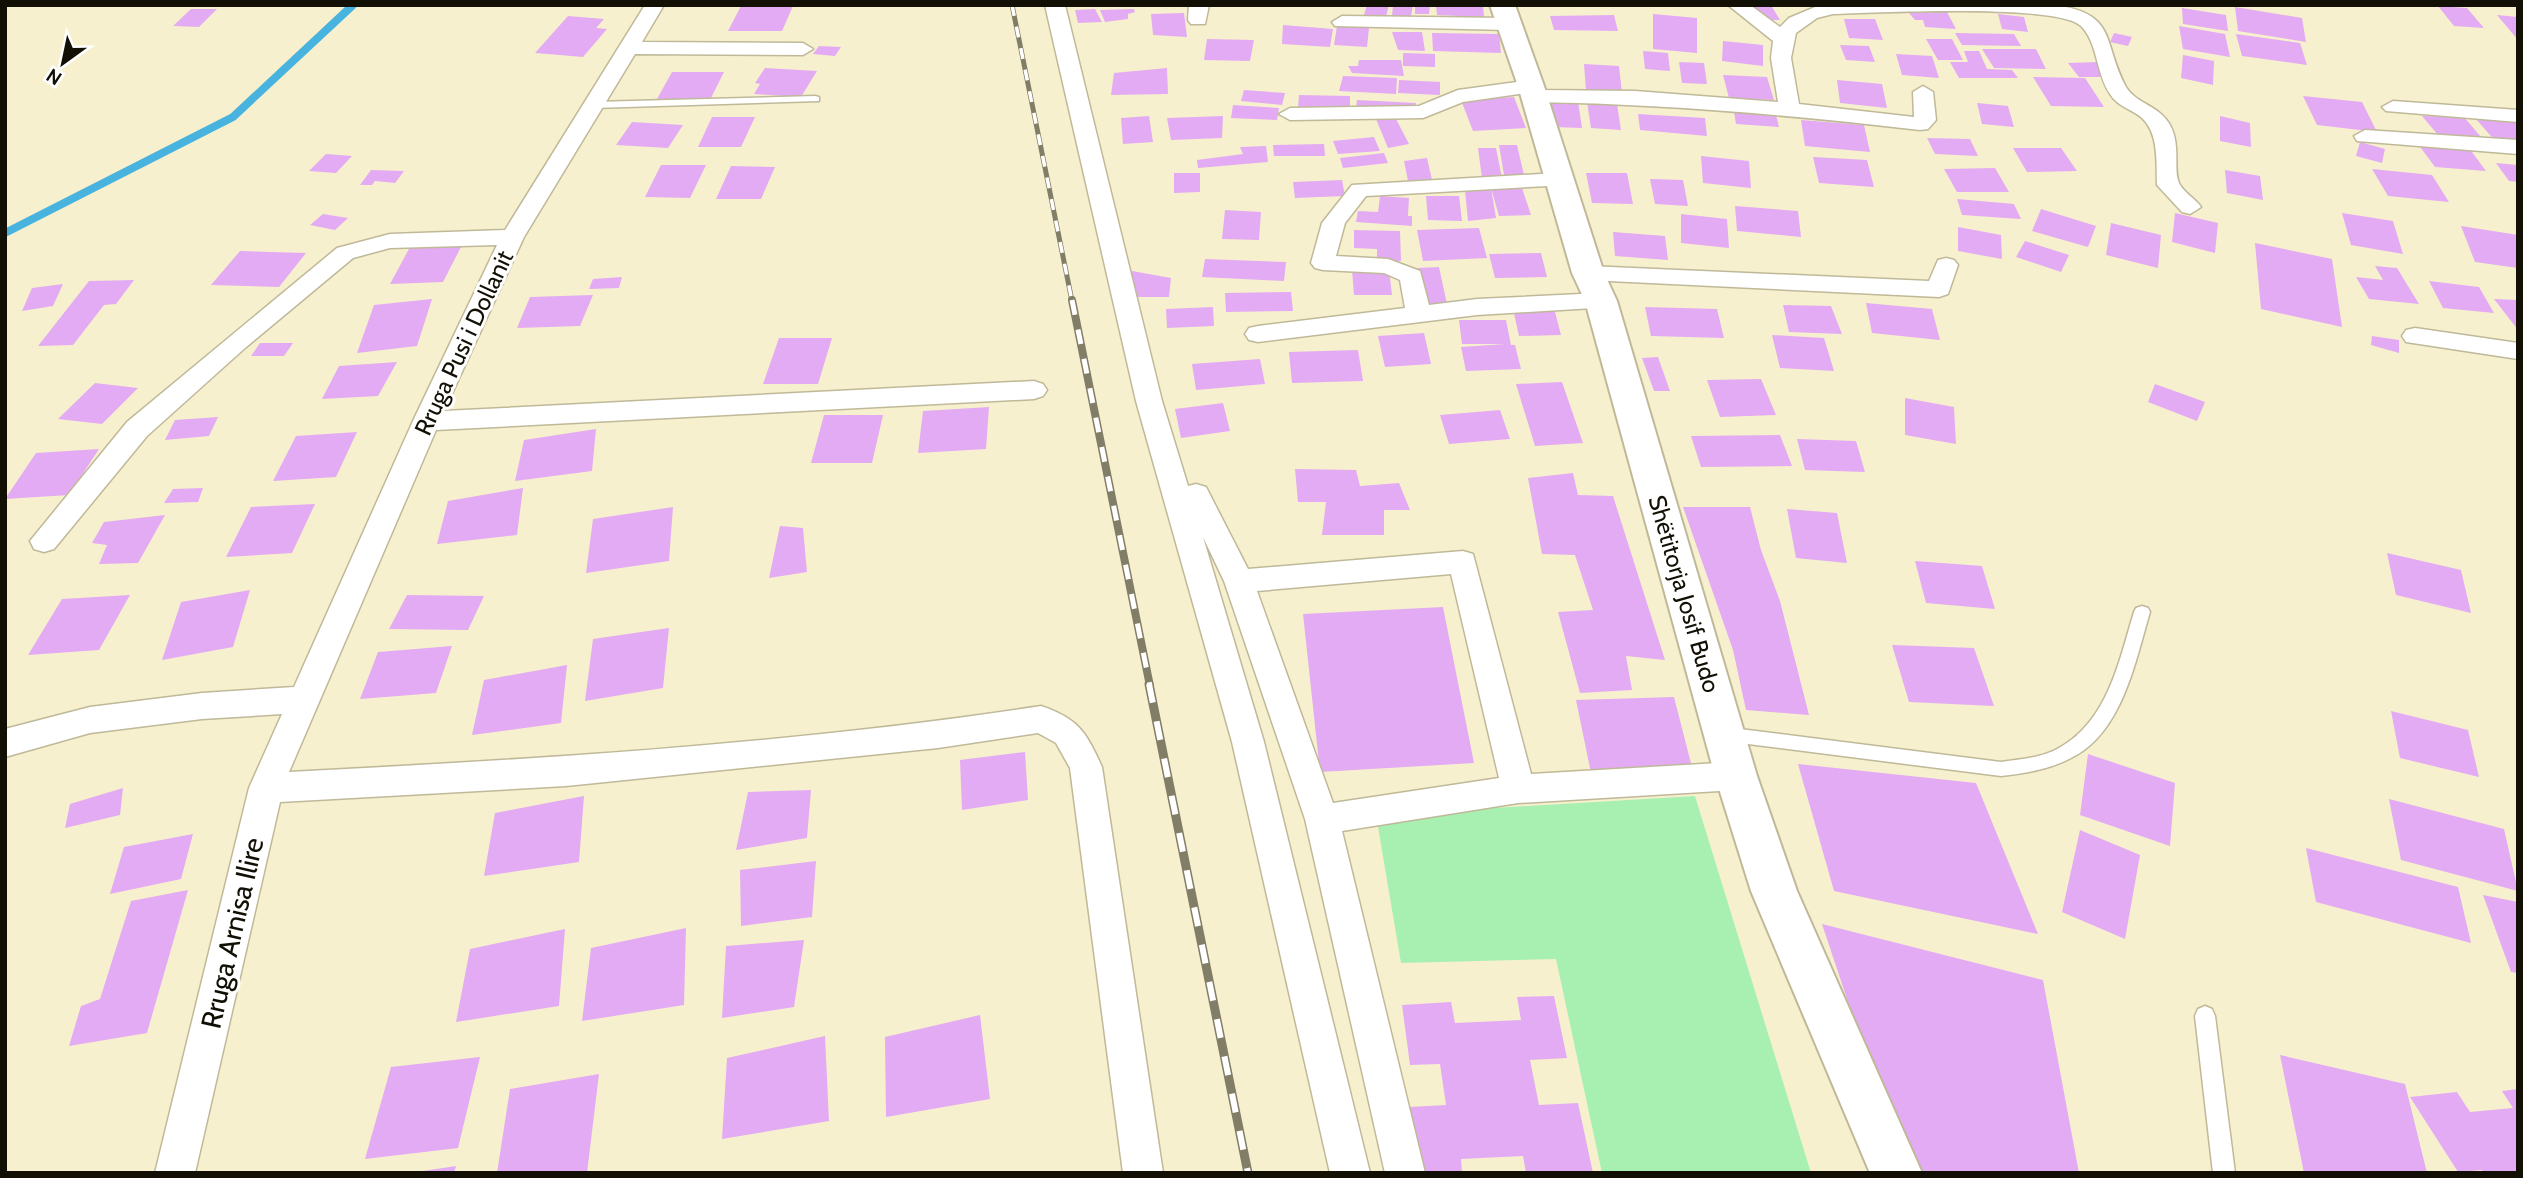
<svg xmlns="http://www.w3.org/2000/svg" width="2523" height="1178" font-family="Cabin,sans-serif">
<rect width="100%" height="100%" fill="#f7f0ce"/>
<!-- green -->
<path fill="#a7f0b2" d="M1695,796l116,377h-209l-46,-214 -155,4 -25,-148z"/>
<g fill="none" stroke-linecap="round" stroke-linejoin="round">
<!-- stream -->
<path stroke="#47b3de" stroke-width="8" d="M5,233l228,-116 120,-112"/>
</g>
<!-- building -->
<path fill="#e3abf3" d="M1367,5h22l-4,15 -22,-2z
M1393,5h20l-2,11h-19z
M1415,5h15l-1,9h-14z
M1436,5h47l1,12 -47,-2z
M1746,5h25l9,15h-22z
M741,6h52l-11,25h-54z
M2438,6l29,2 17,20 -30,-2z
M2235,7l67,11 4,24 -68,-11z
M2182,8l44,7 2,16 -45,-7z
M191,9h26l-18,18 -26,-1z
M1095,9l7,13 -24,1 -3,-13z
M1134,9l1,3 -7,2v5l-23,3 -5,-12z
M1947,12l9,17 -31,-2 -2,-7h-8l-6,-7z
M1184,13l3,24 -34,-2 -2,-21z
M1653,14l44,4v35l-44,-4z
M1998,14l26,3 4,15 -26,-3z
M1614,15l4,16 -64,-1 -4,-14z
M2497,15l21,2v23z
M568,16l36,3 -8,9 11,1 -24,28 -48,-4z
M1844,19h31l8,21 -34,-2z
M1283,25l50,4 -3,18 -48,-3z
M1337,26l32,2 -2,19 -33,-2z
M2179,26l46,8 5,23 -47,-8z
M1392,32h30l3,19 -27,-1z
M1432,33l67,1 2,19 -68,-2z
M1955,33l59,1 7,12 -59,-1z
M2114,33l18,4 -4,9 -18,-4z
M2236,34l64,9 7,22 -65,-9z
M1207,39l47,1 -4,21 -46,-1z
M1926,39h26l11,21h-25z
M1723,41l40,4v21l-41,-5z
M1840,45l29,1 6,16 -29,-2z
M819,46l22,1 -6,9 -22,-2z
M1982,49h54l10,20 -52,-1z
M1643,51l25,2 2,18 -25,-2z
M1964,51h15l8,18 25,1 6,8h-59l-9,-16h18z
M1403,53l32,1v13l-32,-1z
M1896,54l36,2 7,22 -37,-3z
M2183,55l31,6 -1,24 -32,-7z
M1359,60h42l3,16 -52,-3 -4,-7h10z
M1679,62l25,1 3,21 -25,-1z
M2100,62l11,15h-32l-11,-14z
M1584,64l35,2 3,27 -36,-2z
M765,68l52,3 -16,26 -47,-3 6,-10 -5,-1z
M1167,68l1,26 -57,1 3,-22z
M672,72h52l-14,28 -53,-1z
M1723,75l44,2 7,23 -45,-2z
M1343,76l54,2 -1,16 -57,-3z
M2033,77l52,1 19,29 -53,-1z
M1399,80l41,2v13l-42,-2z
M1837,80l45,4 5,24 -47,-5z
M1244,90l41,3 -3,12 -41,-4z
M1299,95l51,1v13l-52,-1z
M2303,96l59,6 15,30 -60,-7z
M1514,97l12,31 -53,3 -12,-31z
M1357,100l59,3 -1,9 -59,-4z
M1548,100l30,1 4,27 -30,-1z
M1587,102l30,2 4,26 -30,-2z
M1977,103l31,3 6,21 -32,-3z
M1233,105l46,3 -2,12 -46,-2z
M1734,112l42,3 3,12 -43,-3z
M1638,114l67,4 2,18 -67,-6z
M1149,116l4,26 -30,2 -2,-26z
M1223,116l-1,22 -51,2 -4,-22z
M2220,116l30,7 1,24 -31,-6z
M2422,116l42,1 17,20 -43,-2z
M712,117h43l-14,30h-43z
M1395,117l14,27 -21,4 -12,-29z
M2475,118l43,2v26l-20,-2z
M1801,120l63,5 6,27 -65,-6z
M632,122l51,3 -15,23 -52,-3z
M1374,137l6,14 -42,3 -5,-13z
M1927,138l43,1 8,17 -43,-2z
M2360,142l25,7 -3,14 -26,-7z
M1324,144l1,12h-51l-1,-11z
M2418,144l51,4 17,23 -51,-4z
M1499,145h18l7,30h-20z
M1266,146l2,16 -70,6 -1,-8 46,-6 -3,-7z
M1478,148h18l6,30h-20z
M2013,148h48l16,23 -50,1z
M1384,153l4,10 -45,5 -3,-10z
M326,154l26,2 -16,17 -27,-2z
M1701,156l48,5 2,27 -48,-5z
M1813,157l54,3 7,27 -55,-4z
M1427,158l5,22 -24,1 -4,-20z
M2496,163l22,2v17l-9,-1z
M661,165h45l-16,33 -45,-1z
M731,166l44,1 -14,32h-45z
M1995,168l14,24h-52l-13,-23z
M2372,169l60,6 17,27 -61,-6z
M371,170l33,1 -9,12 -20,-2 -3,4h-12z
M2225,170l35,6 3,24 -36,-7z
M1174,173h26v19l-26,1z
M1586,173h41l6,31 -41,-1z
M1650,179l33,1 5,26 -33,-2z
M1342,180l3,16 -50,2 -2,-16z
M1520,182l11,33 -32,1 -8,-28 5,30 -28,3 -3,-31z
M1380,196l29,2 -1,18h4v10l-56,-4 2,-11 20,1z
M1426,196h33l3,25 -34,-1z
M1957,199l57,5 7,15 -59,-4z
M1735,206l63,5 3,26 -64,-6z
M2041,209l55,17 -8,21 -56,-16z
M1225,210l36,2 -2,28 -37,-1z
M2175,213l43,10 -3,30 -43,-11z
M2342,213l51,8 10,33 -52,-9z
M323,214l25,4 -13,12 -25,-5z
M1681,214l46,5 2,29 -48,-5z
M2111,223l50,12 -3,33 -52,-13z
M2461,226l57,9v33l-43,-6z
M1958,227l43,8 1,24 -44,-8z
M1479,228l8,30 -64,3 -6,-31z
M1354,230l46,1 1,30 -24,-1v-11l-23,-1z
M1613,232l52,4 3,24 -53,-4z
M2025,241l44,14 -8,17 -45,-15z
M2255,243l77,16 10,68 -81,-18z
M462,245l-19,37 -53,2 20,-37z
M240,251l66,2 -27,34 -68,-2z
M1541,253l6,24 -52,1 -6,-24z
M1205,259l81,3 -2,19 -82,-4z
M2375,266l22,2 22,36 -50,-5 -13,-22 27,3z
M1439,267l8,37 -22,1 -7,-37z
M1352,270h37l3,25h-38z
M1132,271l39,7 -2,19h-40z
M622,277l-3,11 -30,1 4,-10z
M134,280l-18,24 -12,1 -31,40 -35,1 51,-65z
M2429,281l50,6 15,26 -51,-5z
M63,284l-10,22 -31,5 10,-23z
M1291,292l2,19 -67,1 -1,-19z
M593,295l-13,31 -63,2 13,-31z
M432,299l-15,47 -60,7 17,-48z
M2494,299l24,1v30z
M1866,303l66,6 8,31 -68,-7z
M1783,305l48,1 11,28 -53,-2z
M1213,307l1,19 -47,2 -1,-19z
M1645,307l72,2 7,29 -73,-2z
M1554,308l7,27 -42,1 -6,-27z
M1459,320h47l5,25h4l6,24 -55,2 -5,-24 44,-3h-43z
M1424,333l7,31 -46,3 -7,-31z
M1772,335l52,3 10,33 -54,-3z
M2372,336l27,4v13l-28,-8z
M779,338h53l-14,46h-55z
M260,343h33l-9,13h-33z
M1358,350l5,31 -71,2 -3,-31z
M1658,357l12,34h-16l-12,-33z
M1260,359l5,25 -69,6 -4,-26z
M397,362l-19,34 -56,3 17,-33z
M1761,379l15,36 -56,2 -13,-37z
M1562,382l21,61 -48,3 -19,-62z
M95,383l43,5 -36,36 -44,-5z
M2155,384l50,18 -8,19 -49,-19z
M1905,398l49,9 2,37 -51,-9z
M1223,403l7,28 -49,7 -6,-29z
M989,407l-3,42 -68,4 5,-42z
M1500,410l10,29 -61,5 -9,-29z
M824,415h59l-11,48h-61z
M218,417l-9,19 -44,4 10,-20z
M596,429l-4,42 -77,10 9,-41z
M357,432l-21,45 -63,4 23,-45z
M1780,435l12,31 -91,1 -10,-31z
M1797,439l59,2 9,31 -60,-2z
M99,449l-30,46 -64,4 31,-46z
M1295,469l61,1 4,16 39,-3 11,27h-26v25h-62l4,-33h-28z
M1573,473l5,22 35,1 52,164 -39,-4 6,34 -52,3 -22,-81 35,-2 -18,-55 -33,-1 -14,-76z
M203,488l-5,14 -34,1 9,-14z
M523,488l-6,47 -80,9 11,-43z
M315,504l-23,49 -66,4 25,-50z
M673,507l-4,54 -83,12 7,-54z
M1683,507h67l11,43 19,51 29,114 -63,-5 -13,-60z
M1787,509l50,4 10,50 -51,-5z
M165,515l-27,48 -39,1 8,-19 -15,-2 12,-21z
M780,526l23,2 4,44 -38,6z
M2387,553l74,17 10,43 -75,-18z
M1915,561l67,5 13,43 -69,-6z
M250,590l-17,57 -71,13 19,-58z
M130,595l-31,55 -71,5 34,-56z
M407,595l77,1 -16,34 -79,-1z
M1443,607l31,156 -154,9 -17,-158z
M669,628l-6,60 -78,13 8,-62z
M1892,645l82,3 20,58 -85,-4z
M452,646l-16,47 -76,6 18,-47z
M567,665l-6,58 -89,12 12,-55z
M1674,697l20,78 -102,3 -16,-78z
M2391,711l77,19 11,47 -79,-19z
M1025,752l3,48 -66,10 -2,-50z
M2088,754l87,29 -5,63 -90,-31z
M1798,764l178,19 62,151 -204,-43z
M123,788l-3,27 -55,13 5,-24z
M811,790l-4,48 -71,12 12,-58z
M584,796l-5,66 -95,14 11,-63z
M2389,799l115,30 14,62 -117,-31z
M2080,830l60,25 -15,84 -63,-27z
M193,834l-12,45 -71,15 14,-47z
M2306,848l152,39 13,56 -155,-41z
M816,861l-4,56 -71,9 -1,-56z
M188,890l-41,143 -78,13 12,-40 19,-7 31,-98z
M2483,895l35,7v71l-7,-1z
M1822,924l221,56 36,193h-174z
M686,928l-2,77 -102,16 9,-73z
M565,929l-6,77 -103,16 14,-73z
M804,940l-10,67 -72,11 4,-72z
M1554,996l13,62 -37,2 9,45 39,-2 15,70h-67l-3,-17 -62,3 1,14h-45l-8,-66 37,-2 -6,-41 -30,1 -8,-60 49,-3 4,21 66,-3 -4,-23z
M980,1015l10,84 -104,18 -1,-80z
M825,1036l4,85 -107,18 5,-81z
M2280,1055l125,29 22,89h-123z
M480,1057l-22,91 -93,11 26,-92z
M599,1074l-12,99h-90l13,-84z
M2518,1089v84h-34l-2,-3 -24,2 -48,-75 47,-5 13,20 43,-4 -11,-17z
M456,1166l-2,7h-31v-2z"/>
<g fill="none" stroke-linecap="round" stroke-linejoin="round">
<!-- lane casing -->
<g stroke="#bfb999" stroke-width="3">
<path id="lane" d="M815,96l4,1v4l-225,7 -6,-3 6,-3z
M2142,606l6,2 2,4c-15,50 -28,123 -81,147 -22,11 -44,14 -68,17l-277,-35 -6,-2 -3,-5 3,-5 6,-2 277,35c20,-3 41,-4 58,-14 49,-27 60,-87 75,-136l2,-4z
M2205,1006l7,3 3,7 20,157h-22l-18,-157 3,-7z"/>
</g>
<!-- street casing -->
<g stroke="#bfb999" stroke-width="3">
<path id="street" d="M645,5h19l-22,37 161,1 10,6 -10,6 -168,-1 -111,183 -80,174 590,-30 9,3 4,6 -4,6 -9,3 -598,31 -147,342c251,-13 503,-28 752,-66 38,13 45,26 61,61l61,406h-40l-53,-405 -14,-25 -18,-10 -100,15 -372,38 -286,16 -85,371h-40l94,-385 33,-74 -80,5 -112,14 -85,24v-28l85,-22 112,-14 92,-6 119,-266 84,-176 -107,3 -37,10 -108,90 -98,88 -93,113 -10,3 -10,-3 -4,-8 97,-119 210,-174 53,-14 115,-4z
M1045,5h20l97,396 26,85 8,-2 10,3 42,82 215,-18 10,3 58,220 205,-12 12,4 5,10 -5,10 -12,4 -218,13 -176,28 83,342h-40l-80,-354 -81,-238 -21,-44 61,205 106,431h-40l-98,-431 -96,-341zM1451,574l48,204 -166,25 -76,-212z
M1189,5h20l-4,19h-14l-3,-4z
M1728,5h22l30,22 9,-9 31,-13h235c63,9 47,37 71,82 10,17 33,18 44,38 11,20 3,44 9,58 4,9 17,16 22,24l-11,7 -8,-2 -25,-27c-1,-25 3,-58 -22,-72 -10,-6 -19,-9 -25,-19 -14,-20 -12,-51 -29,-68 -24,-23 -208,-13 -248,-12l-16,4 -21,15 -5,25 8,46 115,13 -1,-25 10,-6 10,6 3,28 -8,9 -8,1c-129,-15 -256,-26 -386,-28l-7,-2 -3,-4 2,-3 -63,9 -40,16 -133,2 -11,-6 11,-6 129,-2 39,-16 73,-10 7,2 3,4 -2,4 96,1 143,11 -7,-44 2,-17z
M1342,16l166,2 10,6 -10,6 -173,-4 -3,-4z
M2393,101l125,9v12l-132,-11 -4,-4z
M2365,130l153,10v14l-161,-13 -3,-5z
M1558,173l11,7 -3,5 -200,11 -21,27 -9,33 52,3 32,12 9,34 48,-6 124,-6 9,2 3,6 -3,6 -133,8 -219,27 -9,-2 -4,-6 4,-6 9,-2 147,-18 -5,-28 -16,-7 -61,-3 -8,-2 -4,-5 11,-40 30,-38z
M1946,258l8,2 4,5 -10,29 -9,3 -351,-17 -9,-2 -3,-5 3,-5 9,-2 341,15 9,-21z
M2415,328l103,15v16l-112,-17 -4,-6 4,-6z"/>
</g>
<!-- secondary casing -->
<g stroke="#bfb999" stroke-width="4">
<path id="secondary" d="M1490,5h25l29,81 60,187 13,28 140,475 40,115 125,282h-52l-119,-282 -36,-115 -130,-475 -13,-28 -54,-187z"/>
</g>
<!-- lane -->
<use href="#lane" fill="#fff" fill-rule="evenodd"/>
<!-- street -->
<use href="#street" fill="#fff" fill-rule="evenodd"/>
<!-- secondary -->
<use href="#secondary" fill="#fff" fill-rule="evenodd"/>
<!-- rail-far2 casing -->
<g stroke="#827d67" stroke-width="5">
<path id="rail-far2" d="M1012,5l60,296"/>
</g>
<!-- rail-far1 casing -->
<g stroke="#827d67" stroke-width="8">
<path id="rail-far1" d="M1072,300l78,386"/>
</g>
<!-- rail casing -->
<g stroke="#827d67" stroke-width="9">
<path id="rail" d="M1149,684l99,489"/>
</g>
<!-- rail-far2 -->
<use href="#rail-far2" stroke="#fff" stroke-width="3.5" stroke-dasharray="11" stroke-linecap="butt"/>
<!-- rail-far1 -->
<use href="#rail-far1" stroke="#fff" stroke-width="5" stroke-dasharray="15" stroke-linecap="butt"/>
<!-- rail -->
<use href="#rail" stroke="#fff" stroke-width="6" stroke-dasharray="19" stroke-linecap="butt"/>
</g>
<g text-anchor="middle" stroke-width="6" stroke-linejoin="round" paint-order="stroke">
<!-- street labels -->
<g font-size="24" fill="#121005" stroke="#fff">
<text transform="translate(464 343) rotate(-65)" y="8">Rruga Pusi i Dollanit</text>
<text transform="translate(1684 594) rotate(74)" y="8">Shëtitorja Josif Budo</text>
</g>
<!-- near-street labels -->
<g font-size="28" fill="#121005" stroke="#fff">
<text transform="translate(232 933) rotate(-77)" y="10">Rruga Arnisa Ilire</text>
</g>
</g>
<!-- border -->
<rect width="2523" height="1178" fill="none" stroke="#121005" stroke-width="14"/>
<!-- north arrow -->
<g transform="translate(63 63) rotate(213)" stroke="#ffffff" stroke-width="5" paint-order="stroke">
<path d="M0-5L12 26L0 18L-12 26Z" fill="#121005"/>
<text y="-10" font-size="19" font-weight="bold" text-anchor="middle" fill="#121005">N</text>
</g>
</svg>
